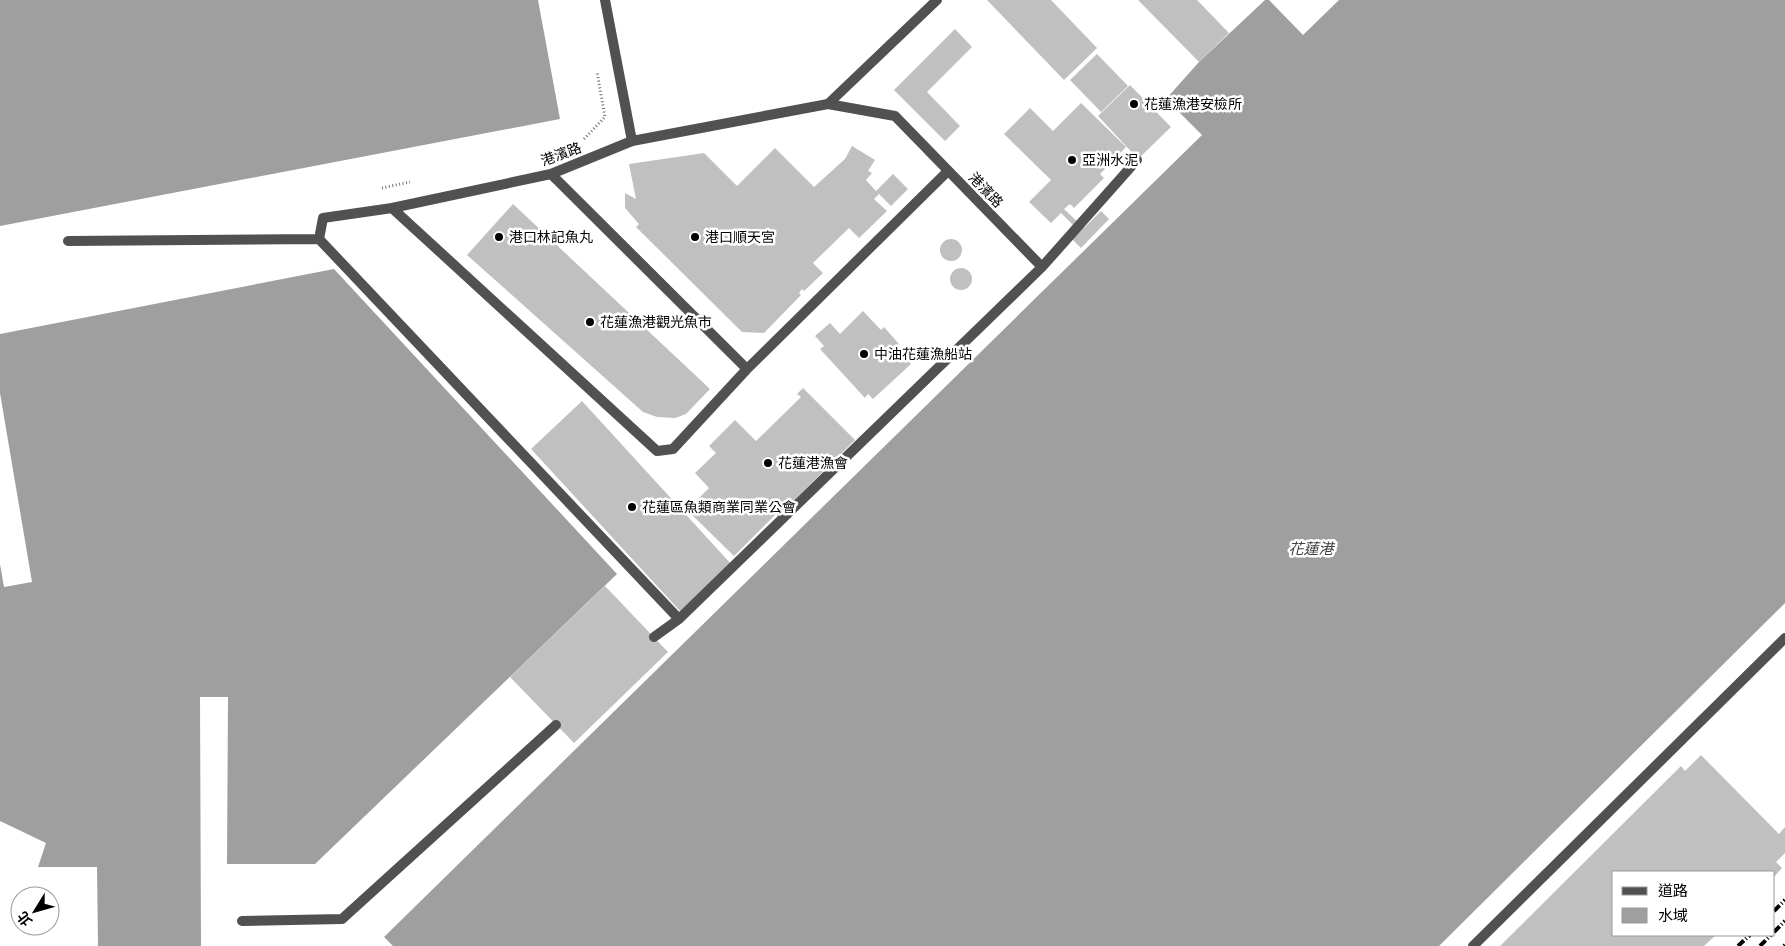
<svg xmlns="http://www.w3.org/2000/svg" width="1785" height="946" font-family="'Work Sans','Noto Sans TC',sans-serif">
<rect width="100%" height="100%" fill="#fff"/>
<!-- water -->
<path fill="#9f9f9f" d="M0,0h538l22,119 -560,107z
M1265,0h4l34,35 36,-35h446v603l-346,343h-1046l-9,-9 818,-802 -36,-36 33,-37z
M334,269l283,305 -302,290h-88l1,-167h-28l1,249h-103l-1,-79h-59l8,-24 -46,-22v-257l4,23 28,-5 -32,-189v-59z"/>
<!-- building -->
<path fill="#c0c0c0" d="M987,0h64l46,48 -33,32z
M1138,0h59l32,33 -30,29z
M955,29l17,18 -45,45 33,34 -15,15 -51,-51z
M1097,54l31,32 -27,26 -31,-32z
M1130,85l41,42 -33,32 -40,-43z
M1081,103l45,44 -26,27 4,4 -30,30 -4,-4 -6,5 20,19 17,-17 8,8 -28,29 -11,-11 8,-7 -17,-17 -10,10 -22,-21 22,-22 -47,-46 26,-26 23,23z
M852,146l23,14 -7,11 4,2 -6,7 10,11 17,-17 15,15 -17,17 -12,-12 -5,5 13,12 -28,27 -10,-10 -36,35 10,10 -19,18 -2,-2 -3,4 2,2 -37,38 -22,-1 -106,-105 3,-3 -14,-16v-15l11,6 -7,-35 75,-11 33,33 38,-38 39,39 31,-28z
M513,204l197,185 -24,25 -11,4 -18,-1 -14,-5 -176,-157z
M940 250a11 11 0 1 1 22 0a11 11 0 1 1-22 0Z
M950 279a11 11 0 1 1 22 0a11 11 0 1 1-22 0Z
M863,311l18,19 3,-3 15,17 -3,2 15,18 -38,35 -5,-5 -3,4 -45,-49 4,-3 -9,-10 15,-13 10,11z
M803,388l52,52 -77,76 -2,-2 -42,42 -47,-46 22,-22 -14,-15 21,-20 -7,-7 26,-26 21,21 45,-44 -4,-3z
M582,401l150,164 -51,47 -150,-163z
M605,586l63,66 -94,91 -64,-66z
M1701,755l78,79 6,-7v26l-9,9 6,6 -8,9v-5h-160v63h102l-12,11h-204l181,-180 4,5z"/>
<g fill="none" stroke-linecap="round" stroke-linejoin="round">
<!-- path -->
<path stroke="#737373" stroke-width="3" stroke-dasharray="1 2.5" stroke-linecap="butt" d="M584,139l21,-22 -8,-45
M382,188l28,-6"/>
<!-- service -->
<path stroke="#515151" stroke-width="10" d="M551,174l196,195
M392,208l265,243 16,-2 74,-80 201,-198
M319,239l4,-21 69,-10 159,-34 81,-33 196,-37 67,12 147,151
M68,241l251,-2 360,380
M654,637l25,-18 363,-352 95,-107
M242,921l100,-2 214,-194
M1473,946l312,-308"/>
<!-- minor -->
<path stroke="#515151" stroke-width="10" d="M605,0l27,141
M828,104l109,-104"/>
<!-- rail -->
<path stroke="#000" stroke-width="4" stroke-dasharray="8 2.5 1 2.5" stroke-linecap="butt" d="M1774,911l11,-11
M1774,932l11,-11
M1738,946l12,-11
M1760,946l11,-11
M1784,946l1,-1"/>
</g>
<!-- markers -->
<g fill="#000" stroke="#fff" stroke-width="2">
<circle cx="1134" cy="104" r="5"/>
<circle cx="1072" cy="160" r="5"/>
<circle cx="499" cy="237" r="5"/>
<circle cx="695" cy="237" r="5"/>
<circle cx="590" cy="322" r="5"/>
<circle cx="864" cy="354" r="5"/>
<circle cx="768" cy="463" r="5"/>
<circle cx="632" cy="507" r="5"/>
</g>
<g text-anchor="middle" stroke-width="5" stroke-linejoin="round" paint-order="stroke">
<!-- poi labels -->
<g font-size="14" fill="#000" stroke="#fff" text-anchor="start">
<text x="1144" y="109">花蓮漁港安檢所</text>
<text x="1082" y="165">亞洲水泥</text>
<text x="509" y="242">港口林記魚丸</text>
<text x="705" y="242">港口順天宮</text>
<text x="600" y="327">花蓮漁港觀光魚市</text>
<text x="874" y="359">中油花蓮漁船站</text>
<text x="778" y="468">花蓮港漁會</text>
<text x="642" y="512">花蓮區魚類商業同業公會</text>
</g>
<!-- street labels -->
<g font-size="14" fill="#000" stroke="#fff">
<text transform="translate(561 154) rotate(-20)" y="5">港濱路</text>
<text transform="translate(986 190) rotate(46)" y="5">港濱路</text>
</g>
<!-- water labels -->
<g font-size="15" font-style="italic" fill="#404040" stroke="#fff">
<text x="1311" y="554">花蓮港</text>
</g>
</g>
<!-- legend -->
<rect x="1612" y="871" width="162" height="65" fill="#ffffff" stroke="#999999"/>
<rect x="1622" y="887" width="25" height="8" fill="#515151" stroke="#999999"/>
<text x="1658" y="896" font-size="15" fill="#000000">道路</text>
<rect x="1622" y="908" width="25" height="15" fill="#9f9f9f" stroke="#999999"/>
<text x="1658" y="921" font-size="15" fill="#000000">水域</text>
<!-- north arrow -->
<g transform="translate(35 911) rotate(233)"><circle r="24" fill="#ffffff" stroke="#999999"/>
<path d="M0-4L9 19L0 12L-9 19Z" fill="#000000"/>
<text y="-8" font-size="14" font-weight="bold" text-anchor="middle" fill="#000000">北</text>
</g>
</svg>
